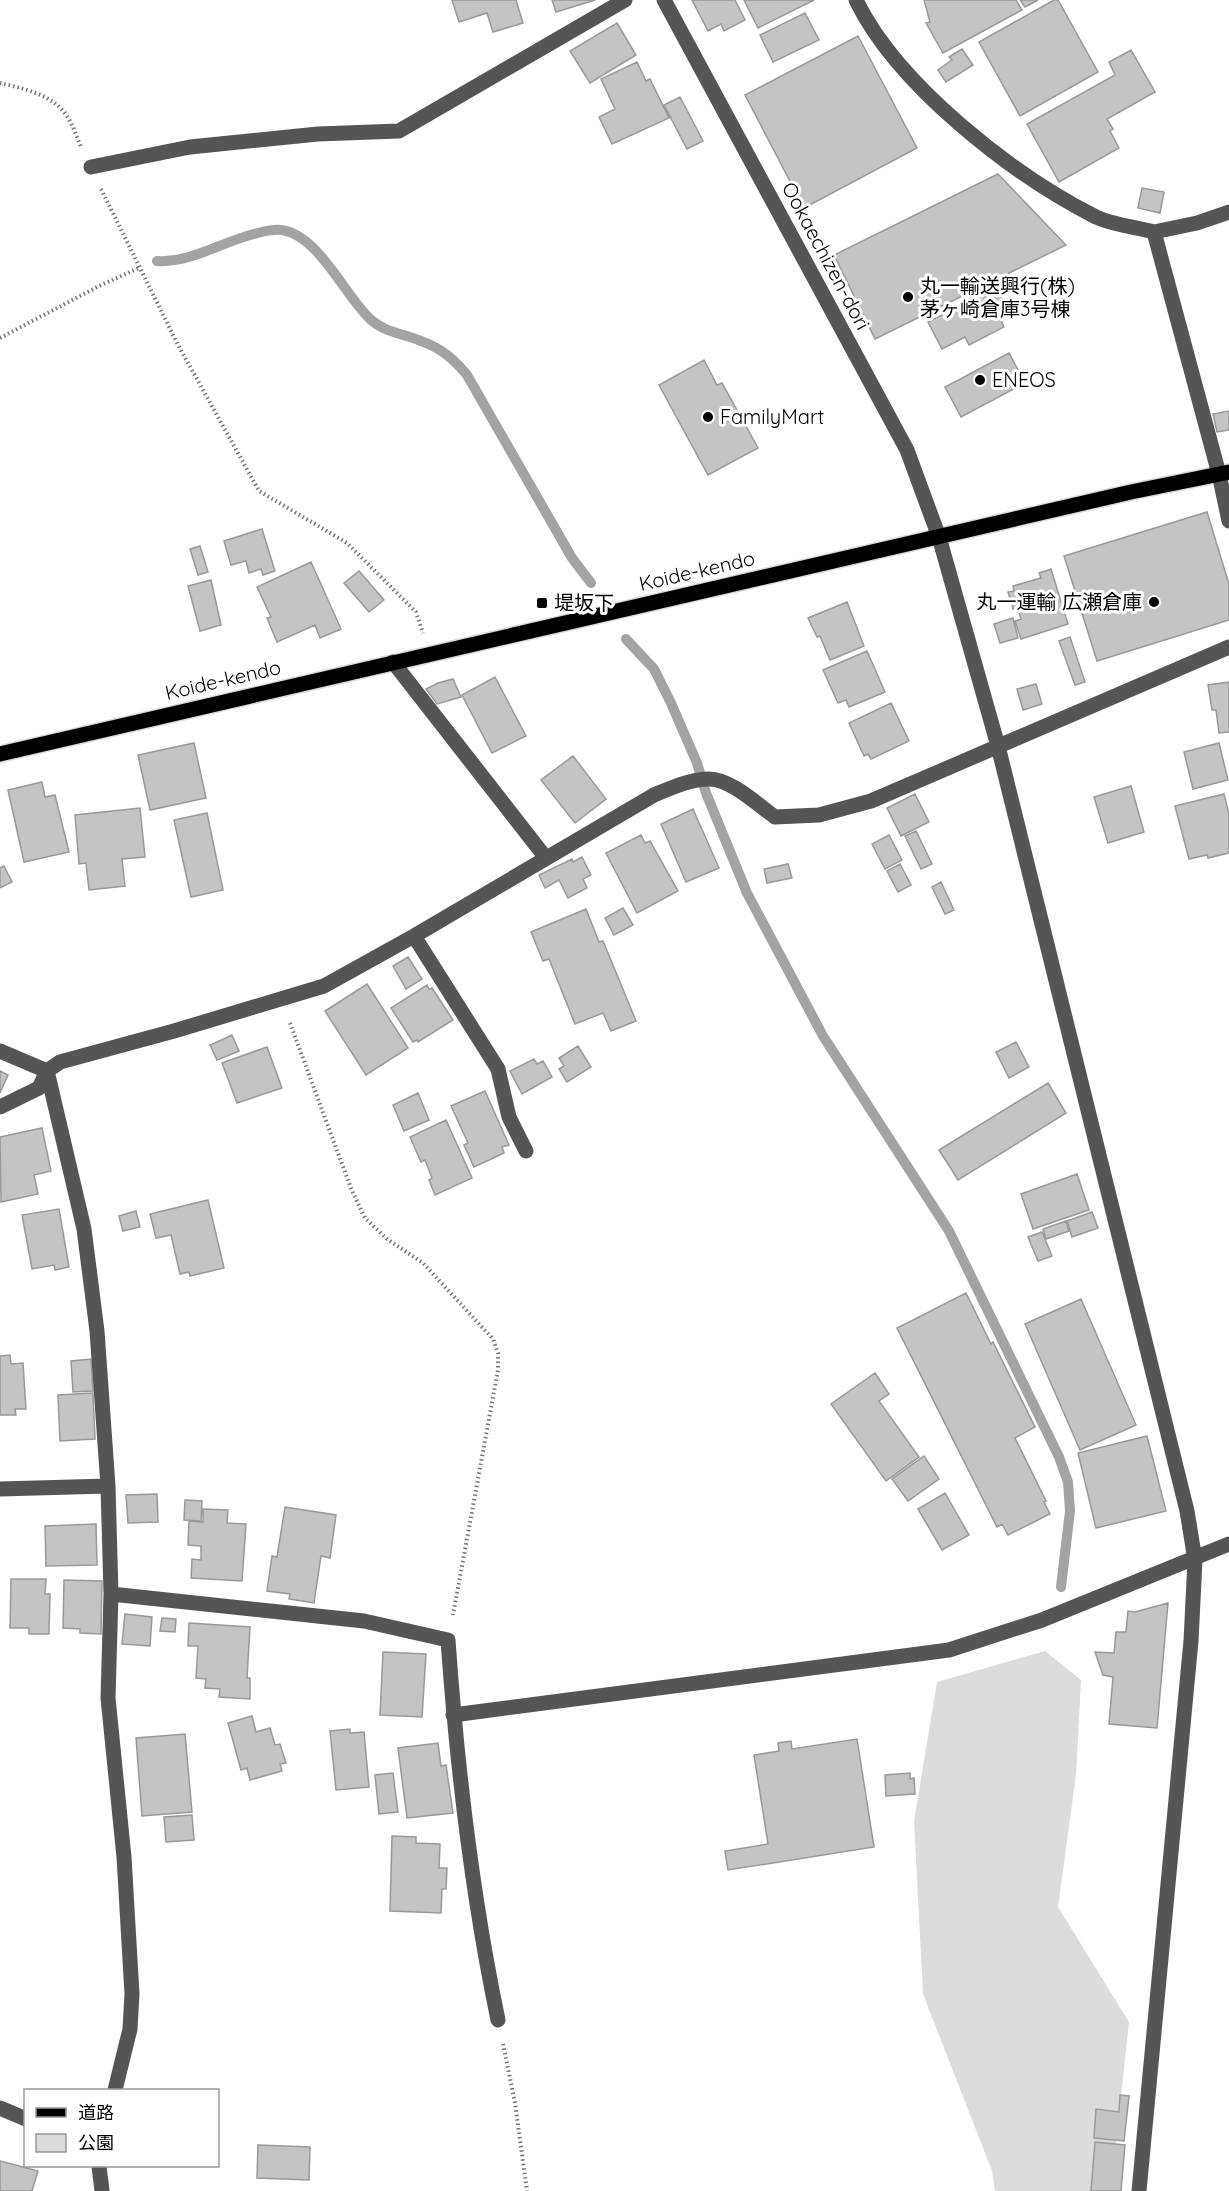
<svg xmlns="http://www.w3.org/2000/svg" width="1229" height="2191" font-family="Quicksand,'Noto Sans JP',sans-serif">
<rect width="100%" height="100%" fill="#fff"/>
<!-- green -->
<path fill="#dcdcdc" d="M1045,1651l36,29 -5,95 -18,132 71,115 -18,169h-116l-3,-20 -69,-177 -9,-173 23,-139z"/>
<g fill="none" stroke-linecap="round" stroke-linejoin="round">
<!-- stream -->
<path stroke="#a3a3a3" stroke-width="10" d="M157,261c33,2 65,-19 97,-27 8,-2 18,-5 27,-4 37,4 64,66 89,89 11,10 23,13 37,17 28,9 41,16 60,39l105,183 19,25
M626,639l28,30 17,34 26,60 9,30 41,100 76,143 126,195 110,226 9,25 2,29 -9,76"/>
</g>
<!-- building -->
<path fill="#c4c4c4" stroke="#999" stroke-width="1.5" d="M452,0h64l7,23 -30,9 -6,-19 -28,9z
M552,0h43l-39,12z
M692,0h43l10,20 -21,11 -3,-7 -13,7z
M744,0h70l-56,28z
M924,0h92l6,10 -79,43 -17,-30 4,-1z
M1020,0h18l-13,7z
M1054,0h4l40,72 -78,44 -41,-74z
M805,13l14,27 -46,22 -13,-27z
M617,23l19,32 -46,28 -20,-32z
M858,36l59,112 -113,60 -59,-113z
M962,49l11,16 -27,17 -8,-12 14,-10 -3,-3z
M1131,50l24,42 -48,27 6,10 -3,2 9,17 -60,34 -32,-58 88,-49 -6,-13z
M637,62l9,19 4,-2 19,39 -57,26 -13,-27 16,-8 -14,-30z
M680,97l23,44 -16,8 -23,-44z
M998,174l68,71 -191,94 -41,-84z
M1142,188l22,4 -4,21 -22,-5z
M996,287l13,26 -9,5 4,9 -35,18 -4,-8 -23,12 -14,-27z
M1009,353l16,30 -64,34 -16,-30z
M704,360l13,25 5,-2 36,65 -50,27 -49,-90z
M1229,411v19l-12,2 -4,-18z
M1207,512l22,72v36l-132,41 -33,-105z
M262,529l13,42 -12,4 -2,-6 -12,4 -3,-12 -15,4 -7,-24z
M200,546l8,26 -10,3 -8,-26z
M311,562l30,67 -21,9 -5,-13 -38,17 -10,-24 4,-1 -14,-30z
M1051,569l17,55 -47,15 -6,-18 6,-2 -4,-12 -4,2 -5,-17 6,-1 -1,-5 28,-8 -2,-5z
M359,571l25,29 -15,12 -25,-29z
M211,580l10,45 -21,6 -12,-45z
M847,602l17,44 -34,14 -10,-24 -3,1 -9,-19z
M1013,618l5,20 -18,5 -6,-19z
M1070,637l15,45 -10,3 -16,-44z
M867,651l18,41 -36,15 -3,-7 -8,3 -15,-33z
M495,677l31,59 -34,17 -30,-58z
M453,679l8,18 -24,7 -11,-15 12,-6z
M1229,682v50l-10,1 -3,-23h-4l-4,-25z
M1036,684l6,20 -19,6 -6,-21z
M891,703l18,38 -38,18 -3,-5 -4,2 -15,-33z
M194,743l12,55 -56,12 -12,-55z
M1219,743l9,37 -35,9 -9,-37z
M573,756l33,43 -31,24 -34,-43z
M42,782l3,15 10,-2 14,57 -45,10 -16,-72z
M1131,786l13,46 -36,11 -14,-46z
M915,794l14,28 -28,14 -14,-28z
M1224,794l5,20v39l-21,5 -1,-3 -18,4 -14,-53z
M140,808l5,49 -23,2 3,27 -36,4 -3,-27 -7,1 -4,-49z
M693,809l26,59 -33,14 -25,-58z
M207,813l16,77 -32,7 -17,-77z
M916,831l16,33 -11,5 -16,-33z
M641,835l4,8 5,-2 28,50 -41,22 -31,-60z
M889,835l13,25 -17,9 -13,-25z
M582,857l9,18 -8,4 4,9 -19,10 -9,-18 -14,8 -6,-13 33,-16 1,3z
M788,864l4,14 -25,5 -3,-14z
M900,864l11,21 -13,7 -11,-21z
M4,866l8,16 -12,6v-20z
M941,882l13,28 -9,4 -13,-27z
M623,908l10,17 -19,10 -9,-17z
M586,909l13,33 4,-1 33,80 -25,10 -8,-18 -28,11 -26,-65 -6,2 -12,-29z
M408,957l14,22 -16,10 -13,-23z
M367,984l41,64 -42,27 -41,-64z
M427,985l2,4 3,-1 21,32 -35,22 -1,-2 -4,2 -22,-34z
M232,1035l7,16 -22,9 -7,-15z
M1016,1042l13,25 -20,11 -13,-26z
M578,1046l13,21 -24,15 -8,-13 5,-3 -5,-8z
M267,1047l15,41 -45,15 -15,-40z
M534,1059l3,5 6,-3 9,16 -30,17 -12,-23z
M0,1071l8,4 -8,18z
M1048,1083l18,30 -108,67 -19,-30z
M485,1091l24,54 -7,2 2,6 -30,14 -10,-22 4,-2 -17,-37z
M418,1093l11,27 -25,11 -11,-26z
M446,1120l26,58 -37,17 -6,-15 3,-2 -7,-18 -4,2 -11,-25z
M42,1128l9,43 -17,4 4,19 -37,8 -1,-65z
M1077,1174l12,36 -56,19 -12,-35z
M208,1200l16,68 -34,8 -1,-4 -9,2 -9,-39 -15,3 -6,-24z
M59,1209l10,58 -14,3 -1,-5 -22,4 -10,-54z
M136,1211l4,16 -17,4 -4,-15z
M1092,1212l6,16 -26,9 -5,-16z
M1066,1221l3,10 -23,8 -3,-10z
M1042,1232l10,24 -14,5 -10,-24z
M966,1293l25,51 2,-2 42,85 -20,11 31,63 -2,1 6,12 -42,21 -6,-11 -5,3 -100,-199z
M1081,1299l55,126 -56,25 -55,-126z
M10,1355l1,9 12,-1 3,46h-11l1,6h-16v-59z
M91,1359l2,32 -20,1 -2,-31z
M875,1373l14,21 -10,7 40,56 -33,24 -55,-77z
M93,1393l2,46 -35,2 -2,-46z
M1147,1436l19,75 -70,17 -18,-75z
M924,1456l15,23 -31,22 -16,-22z
M945,1493l24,42 -27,15 -24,-41z
M157,1494l1,28 -30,1 -2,-28z
M185,1500l17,1 -1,20 -17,-1z
M285,1507l51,8 -6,43 -9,-2 -7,47 -25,-4 1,-5 -23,-3 5,-35 5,1z
M203,1509l25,1 -1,13 19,1 -4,57 -51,-3 1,-19 9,1v-14l-13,-1 1,-24 14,1z
M96,1524l1,41 -51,1 -1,-40z
M11,1579h35l-1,15h5l-1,40h-20v-6h-19z
M64,1580l38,1 -1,53 -21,-1v-4l-17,-1z
M1168,1603l-11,125 -48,-4 4,-47 -10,-2 -8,-23 19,1 2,-21h10l2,-21 7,1z
M125,1614l27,3 -2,29 -28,-2z
M162,1618l14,1 -1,13 -15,-1z
M189,1623l61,4 -3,51h3v21l-31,-2 1,-8 -15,-1 1,-9 -10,-1 2,-32h-10z
M383,1652l43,2 -4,63 -42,-2z
M252,1716l4,16 14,-4 5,17 5,-1 6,19 -6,1 2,7 -32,9 -3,-12 -6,2 -13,-47z
M350,1729v4l14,-1 5,55 -33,3 -6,-59z
M185,1734l7,78 -50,4 -6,-78z
M857,1739l17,108 -146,23 -3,-19 43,-7 -14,-89 25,-4 -1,-8 13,-2 1,8z
M438,1743l3,23 5,-1 7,48 -46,5 -9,-70z
M393,1773l5,39 -19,2 -4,-39z
M910,1773v6l4,-1 1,16 -29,2 -1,-21z
M192,1815l2,25 -28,2 -2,-25z
M392,1836l24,1v6l24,1 -1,24h8l-1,21h-4l-1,24 -51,-2z
M1120,2095l9,1 -5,45 -30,-3 2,-29 23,3z
M1095,2142l30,3 -4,46h-30z
M258,2145l52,2 -1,33 -52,-2z
M0,2161l38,10 -6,20h-32z"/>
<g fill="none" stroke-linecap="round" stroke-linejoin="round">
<!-- major casing -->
<g stroke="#dbdbdb" stroke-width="18">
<path id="major" d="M0,754l1131,-262 98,-20"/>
</g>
<!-- path -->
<path stroke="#777" stroke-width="4" stroke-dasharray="1.5 3" stroke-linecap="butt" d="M0,83c21,5 50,11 64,29 8,10 12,23 17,35
M101,189l77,156 81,146 88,52 69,69 7,21
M0,338l99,-52 40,-18
M290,1023l62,168 13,27 22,21 36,24 70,76 5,14v17l-45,245
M503,2044l12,59 12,88"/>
<!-- minor -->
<path stroke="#555" stroke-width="15" d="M664,0l243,450 32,87 59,209 189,765 8,49 -4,81 -52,550
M856,0c41,85 157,175 240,217 17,8 40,10 58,15l65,242 10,47
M91,167l99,-20 128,-13 81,-3 226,-131
M1154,232l43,-9 32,-11
M393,662l153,196
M414,936l84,133 11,48 17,34
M0,1051l47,20 37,158 13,102 11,155 3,108 -3,104 16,159 8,137 -2,35 -15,61
M0,1107l39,-19 8,-17 13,-9 114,-31 150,-45 90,-50 240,-141c17,-7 36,-16 55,-16 22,0 49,26 66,38l44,-2 52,-14 358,-154
M0,1489l108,-3
M111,1594l253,27 84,19c9,128 24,255 50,380
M453,1715l496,-65 93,-30 187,-76
M0,2108l26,11
M99,2166l3,25"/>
<!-- major -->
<use href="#major" stroke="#000" stroke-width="15"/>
</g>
<!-- markers -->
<g fill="#000" stroke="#fff" stroke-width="2">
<circle cx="908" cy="297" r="6"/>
<circle cx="980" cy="380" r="6"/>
<circle cx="708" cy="417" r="6"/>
<circle cx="1154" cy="602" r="6"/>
<rect x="536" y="597" width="12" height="12" rx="3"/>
</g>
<g text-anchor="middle" stroke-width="6" stroke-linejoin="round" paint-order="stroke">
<!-- street labels -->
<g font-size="20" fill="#000" stroke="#fff">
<text transform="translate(826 256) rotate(62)" y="7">Ookaechizen-dori</text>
<text transform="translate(697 571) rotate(-13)" y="7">Koide-kendo</text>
<text transform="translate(223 680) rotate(-13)" y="7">Koide-kendo</text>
</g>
<!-- poi labels -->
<g font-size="20" fill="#000" stroke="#fff" text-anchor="start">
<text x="920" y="293">丸一輸送興行(株)<tspan x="920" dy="23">茅ヶ崎倉庫3号棟</tspan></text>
<text x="992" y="387">ENEOS</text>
<text x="720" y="424">FamilyMart</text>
<text x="1142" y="609" text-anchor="end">丸一運輸 広瀬倉庫</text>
<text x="554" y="610">堤坂下</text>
</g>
</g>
<!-- legend -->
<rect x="24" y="2089" width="195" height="78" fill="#ffffff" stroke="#999999" stroke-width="1.5"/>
<rect x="36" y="2108" width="30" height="9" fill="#000000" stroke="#999999" stroke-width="1.5"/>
<text x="78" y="2119" font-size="18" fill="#000000">道路</text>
<rect x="36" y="2134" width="30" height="18" fill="#dcdcdc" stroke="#999999" stroke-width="1.5"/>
<text x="78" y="2149" font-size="18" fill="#000000">公園</text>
</svg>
